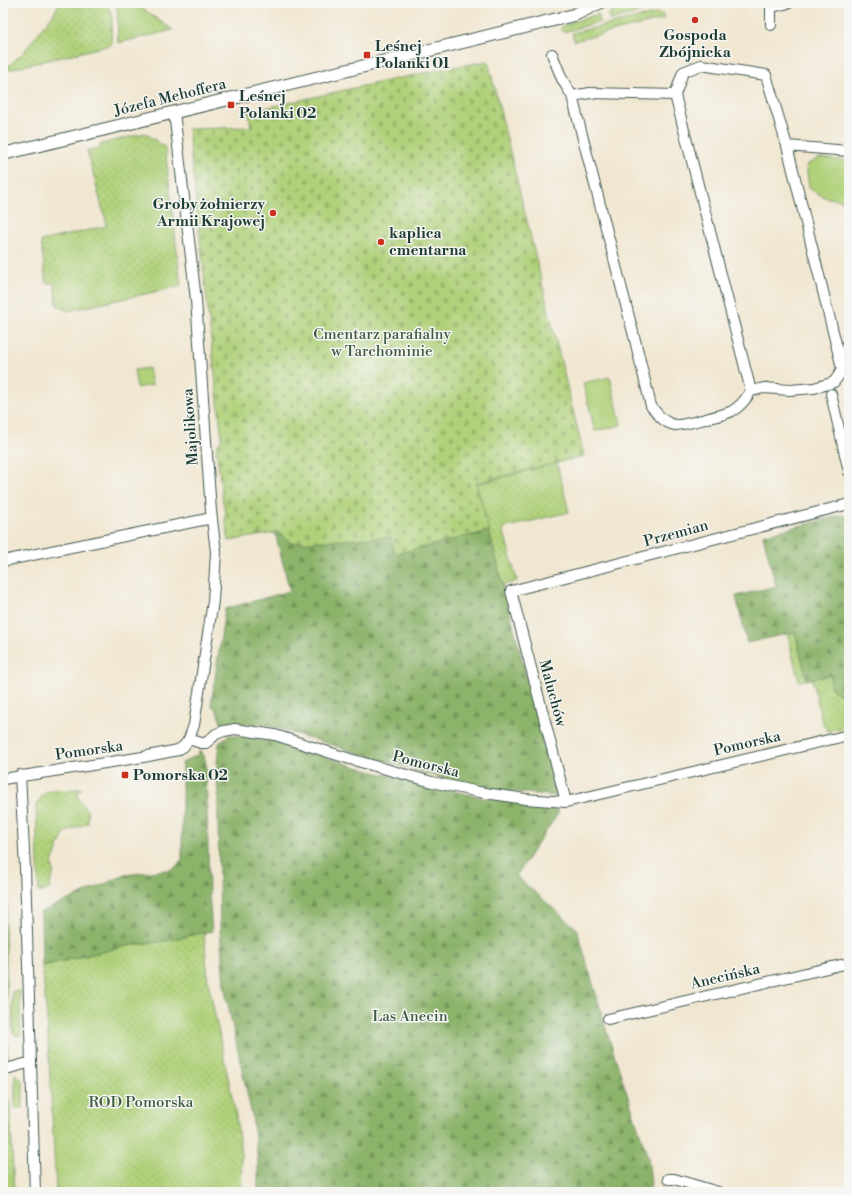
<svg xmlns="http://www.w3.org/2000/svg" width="852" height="1195" font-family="'Libre Bodoni',serif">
<defs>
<pattern id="grass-dots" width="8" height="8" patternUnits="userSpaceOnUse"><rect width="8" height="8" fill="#b0d17a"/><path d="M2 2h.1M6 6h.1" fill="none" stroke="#97b46a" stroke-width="1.8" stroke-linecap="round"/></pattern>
<pattern id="forest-firs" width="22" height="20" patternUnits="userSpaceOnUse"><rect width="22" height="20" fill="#8cb36a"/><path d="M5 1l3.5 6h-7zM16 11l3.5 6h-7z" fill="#729358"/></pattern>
<pattern id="cemetery-stones" width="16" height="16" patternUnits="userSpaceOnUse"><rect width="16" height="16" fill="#b0d17a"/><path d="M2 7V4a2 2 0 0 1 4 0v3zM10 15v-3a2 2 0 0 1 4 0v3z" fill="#97b46a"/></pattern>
</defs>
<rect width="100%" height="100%" fill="#f6f6f2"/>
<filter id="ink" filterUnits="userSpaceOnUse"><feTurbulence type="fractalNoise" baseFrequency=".025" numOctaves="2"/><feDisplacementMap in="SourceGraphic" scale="8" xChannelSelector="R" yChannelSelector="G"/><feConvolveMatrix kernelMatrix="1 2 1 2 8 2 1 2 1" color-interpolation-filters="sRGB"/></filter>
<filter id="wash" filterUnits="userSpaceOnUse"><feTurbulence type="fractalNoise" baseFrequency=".012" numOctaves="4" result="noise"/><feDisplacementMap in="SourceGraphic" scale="16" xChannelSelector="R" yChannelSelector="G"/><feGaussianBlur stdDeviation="0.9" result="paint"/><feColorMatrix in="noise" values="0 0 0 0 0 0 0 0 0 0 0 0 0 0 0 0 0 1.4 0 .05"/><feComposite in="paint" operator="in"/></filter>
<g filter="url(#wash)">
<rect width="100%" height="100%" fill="#f1e7d1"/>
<!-- grass -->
<path fill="url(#grass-dots)" stroke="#688757" d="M59,3h42l8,5 3,8 -1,29 -108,26 20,-18 31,-40z
M117,3h17l39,27 -55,13z
M644,3h14l-3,5 -46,12 -1,-6 5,-1 -2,-5c12,-3 22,3 33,-5z
M658,13l5,2 1,4 -90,22 -2,-8z
M598,14l2,8 -36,10 -4,-3c6,-8 27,-10 38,-15z
M145,133l20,14 16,139 -114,25 -10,-6 -3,-22h-8l-5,-42 65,-15v-7l-2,-4 -17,-65 13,-2 1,-4z
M557,463l12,49 -66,16 14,53 -14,4 -27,-101z
M795,631l12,49 -8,1 -12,-48z
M830,675l6,17 13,7v27l-21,5 -6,-8 -10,-45z
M82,789l-5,4 2,7 9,12v11l-24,10 -12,30 2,9 -5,17 -10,4 -3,-88c4,-6 7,-13 15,-15z
M3,875v7h3l1,28 -2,11 3,141 -5,1z
M204,932l4,49 28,135 5,37 1,39h-186l-9,-172 -5,-54 84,-20 33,-4z
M12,991h8l1,44h-6l-2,-2z
M15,1074l7,6 1,2v26h-8z
M3,1096l5,2 2,5 4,89h-11z"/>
<!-- forest -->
<path fill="url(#forest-firs)" stroke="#56784f" d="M843,515l3,1 3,5v178l-13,-7 -5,-4 -1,-13 -23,5 -12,-48 -48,11 -11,-47 40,-10 -13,-51z
M489,531l68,265 -68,-7 -35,-7 -190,-58 -43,-1 -4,-12 -6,-6 14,-96 65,-18 -15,-58 4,-1 12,11 100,-6 4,17z
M229,735l44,6 100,31 110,26 59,6 12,3 5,5 -43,64 61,53 29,100 42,129 3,26 -3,8h-390v-30l-6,-46 -28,-130 -4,-56 -3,-167 2,-20z
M200,751l4,5 2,8 3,129 3,38 -53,11 -33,4 -84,20 -1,-54 84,-37 49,-6 8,-10v-96l14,-7z"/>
<!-- cemetery -->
<path fill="url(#cemetery-stones)" stroke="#688757" d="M488,61l96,395 -108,27 13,48 -94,23 -4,-17 -100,6 -12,-11 -50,9 -4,-23 1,-4 -3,-12 -7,-55 6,-8 -34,-310 63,-2 -3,-15c80,-18 159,-37 240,-51z"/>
<!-- park -->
<path fill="#b0d17a" stroke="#688757" d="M820,158l29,3v41l-25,-5 -15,-9 -3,-23z
M149,368l3,17 -15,3 -3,-18z
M610,377l11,48 -26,6 -12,-48z"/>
</g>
<g filter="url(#ink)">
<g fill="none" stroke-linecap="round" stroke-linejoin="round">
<!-- minor casing -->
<g stroke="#3e564c" stroke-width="12">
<path id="minor" d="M772,7l17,-4
M771,25v-22
M552,54l10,25 10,17 63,244 16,66c6,8 13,17 24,19 5,1 52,-11 57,-14 8,-4 14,-12 19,-20l13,-3 26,2 24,-2 14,-4 6,-2 5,-7 3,-7 -55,-222 -21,-71 -65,-10 -18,7 -8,23 -85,-2 -18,3
M675,95l76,296
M787,146l62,5
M831,394l18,78
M3,561l209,-43
M189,739l12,4h5l10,-9 8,-3 11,-2 40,6 75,24 82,23 47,10 46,7 41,3 283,-67
M20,775l5,93 10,324
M3,779l140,-22 35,-7 6,-4 5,-7 5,-14 19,-124 3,-49 -5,-41 -15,-211 -22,-188
M566,802l-55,-211 338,-87
M608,1019l241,-56
M3,1070l28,-8
M668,1179h6l44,13"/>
</g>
<!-- tertiary casing -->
<g stroke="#3e564c" stroke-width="14">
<path id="tertiary" d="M3,154l571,-139 25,-12"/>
</g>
<!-- minor -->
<use href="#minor" stroke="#fff" stroke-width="10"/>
<!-- tertiary -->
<use href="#tertiary" stroke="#fff" stroke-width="12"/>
</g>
</g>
<!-- markers -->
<g fill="#c8321e" stroke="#f6f6f2" stroke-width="1.5">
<circle cx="695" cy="20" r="4"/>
<rect x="363" y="51" width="8" height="8" rx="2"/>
<rect x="227" y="101" width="8" height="8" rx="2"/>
<circle cx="273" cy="213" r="4"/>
<circle cx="381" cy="242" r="4"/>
<rect x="121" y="771" width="8" height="8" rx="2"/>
</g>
<g text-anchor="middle" stroke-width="3" stroke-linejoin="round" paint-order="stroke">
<!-- poi labels -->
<g font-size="15" font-weight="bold" fill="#1f3d34" stroke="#f6f6f2" text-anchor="start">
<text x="695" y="40" text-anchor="middle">Gospoda<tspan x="695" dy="17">Zbójnicka</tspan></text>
<text x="375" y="51">Leśnej<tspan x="375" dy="17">Polanki 01</tspan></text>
<text x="239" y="101">Leśnej<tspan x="239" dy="17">Polanki 02</tspan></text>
<text x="265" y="209" text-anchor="end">Groby żołnierzy<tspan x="265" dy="17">Armii Krajowej</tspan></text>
<text x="389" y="238">kaplica<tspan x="389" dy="17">cmentarna</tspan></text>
<text x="133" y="780">Pomorska 02</text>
</g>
<!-- street labels -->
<g font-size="15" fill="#1f3d34" stroke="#f6f6f2">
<text transform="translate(170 97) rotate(-14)" y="5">Józefa Mehoffera</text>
<text transform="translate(190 427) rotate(-94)" y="5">Majolikowa</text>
<text transform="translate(676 533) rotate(-15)" y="5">Przemian</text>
<text transform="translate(553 693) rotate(75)" y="5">Maluchów</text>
<text transform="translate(747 743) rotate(-13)" y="5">Pomorska</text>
<text transform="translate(89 750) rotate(-8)" y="5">Pomorska</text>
<text transform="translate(426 764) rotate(14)" y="5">Pomorska</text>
<text transform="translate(725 976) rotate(-13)" y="5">Anecińska</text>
</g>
<!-- park labels -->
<g font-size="15" fill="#3c5b42" stroke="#f6f6f2">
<text x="382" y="339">Cmentarz parafialny<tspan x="382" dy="17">w Tarchominie</tspan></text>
<text x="410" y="1021">Las Anecin</text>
<text x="141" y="1107">ROD Pomorska</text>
</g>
</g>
<!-- margin -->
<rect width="852" height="1195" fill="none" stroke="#f6f6f2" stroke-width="16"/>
</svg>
